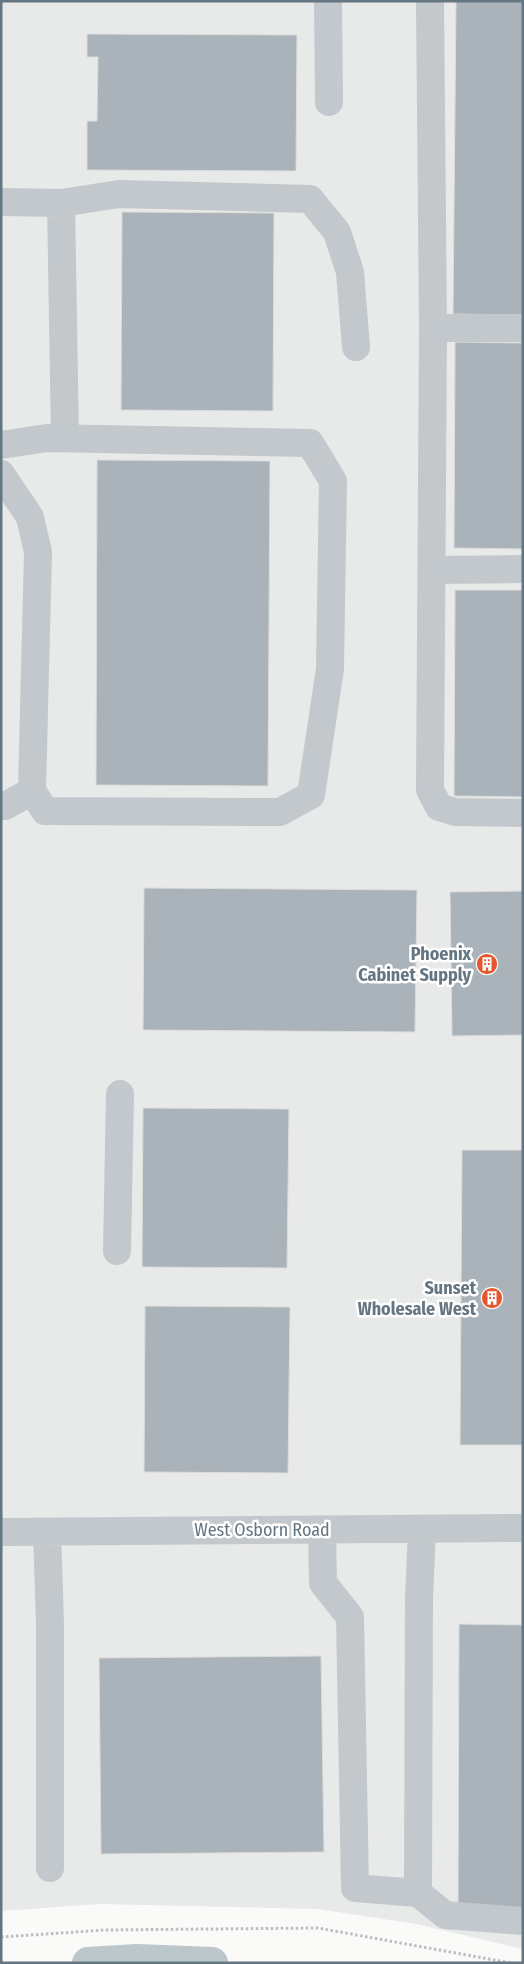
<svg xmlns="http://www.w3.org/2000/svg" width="524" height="1964" font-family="'Fira Sans Condensed',sans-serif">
<rect width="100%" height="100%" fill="#fafaf8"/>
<!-- built -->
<path fill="#e8e9e9" d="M1,1h522v1948l-107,-25 -98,-15 -219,-5 -98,7z"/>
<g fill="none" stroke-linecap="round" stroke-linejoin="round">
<!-- canal -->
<path stroke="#bbc7cb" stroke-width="32" d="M88,1963l49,-3 75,3"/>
</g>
<!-- building -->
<path fill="#aab3b9" stroke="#dcdcda" d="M456,1h67v314l-70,-1z
M87,34l210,1 -1,136 -209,-1v-49h10l1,-64h-11z
M122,212l152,1 -1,198 -152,-1z
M455,342l68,1v206l-69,-1z
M97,460l173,1 -2,325 -172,-1z
M455,590h68v207l-69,-1z
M144,888l273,2 -2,142 -272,-2z
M523,891v144l-71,1 -2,-144z
M143,1108l146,1 -2,159 -145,-1z
M462,1150h61v295h-63z
M145,1306l145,1 -2,166 -144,-1z
M459,1624l64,1v284l-65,-1z
M321,1656l3,196 -223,2 -2,-196z"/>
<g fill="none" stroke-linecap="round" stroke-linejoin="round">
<!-- path -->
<path stroke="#bbbfc2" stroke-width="3" stroke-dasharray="2.5 2.5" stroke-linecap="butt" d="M1,1937l104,-7 213,-2 193,35"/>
<!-- minor -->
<path stroke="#c3c8cc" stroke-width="28" d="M328,1l1,101
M430,1l3,327
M1,202l60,1 4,235
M61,203l58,-9 191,5 27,33 13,40 6,75
M523,328h-90l-3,462 9,17 16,5 68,1
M1,445l46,-7 263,5 23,38 -3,188 -19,126 -31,17 -235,-1 -13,-20
M1,474l29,43 8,35 -6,239 -27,15h-4
M432,570l91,-1
M117,1251l3,-157
M422,1529l-3,69 -1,295 27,22 78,6
M322,1530l1,53 27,34 5,271 63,5
M1,1532l522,-4
M47,1532l3,92v244"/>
</g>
<!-- icons -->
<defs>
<g id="building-disc" transform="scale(1.125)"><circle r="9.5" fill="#e4572e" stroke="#fff"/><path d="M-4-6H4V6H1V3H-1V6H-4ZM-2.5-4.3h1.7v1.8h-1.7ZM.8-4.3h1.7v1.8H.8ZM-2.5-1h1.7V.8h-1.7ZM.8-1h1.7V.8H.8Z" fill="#fff"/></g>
</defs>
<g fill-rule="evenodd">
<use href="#building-disc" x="487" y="964"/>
<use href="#building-disc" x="492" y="1298"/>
</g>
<g text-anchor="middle" stroke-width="5" stroke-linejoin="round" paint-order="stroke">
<!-- poi labels -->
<g font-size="18" font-weight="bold" fill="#657683" stroke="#fff" text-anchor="end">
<text x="471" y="960">Phoenix<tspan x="471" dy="21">Cabinet Supply</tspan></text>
<text x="476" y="1294">Sunset<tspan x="476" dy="21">Wholesale West</tspan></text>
</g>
<!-- street labels -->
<g font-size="18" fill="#657683" stroke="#fff">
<text x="262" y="1536">West Osborn Road</text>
</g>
</g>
<!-- border -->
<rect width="524" height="1964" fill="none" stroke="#657683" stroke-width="5"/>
</svg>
